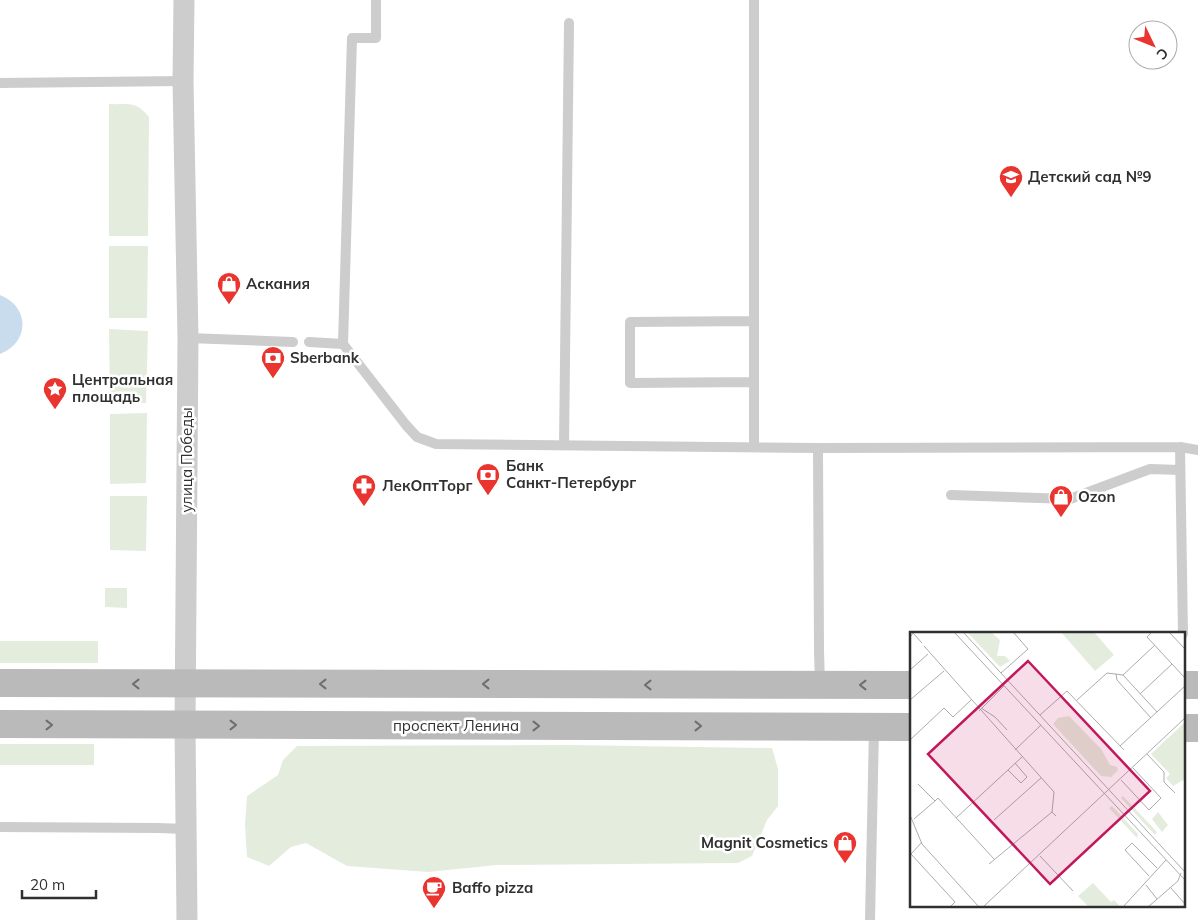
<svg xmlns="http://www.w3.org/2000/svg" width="1198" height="920" font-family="Mulish,sans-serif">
<rect width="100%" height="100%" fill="#fff"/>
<!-- green -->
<path fill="#e4eddd" d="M109,104c20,1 26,-4 40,13l-1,119h-39z
M109,246h39l-1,72h-38z
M109,329l39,2 -2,72 -36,-1z
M147,413l-1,70 -36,1v-70z
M110,496h37l-1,55 -36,-1z
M105,588h22v20l-22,-1z
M0,641h98v22h-98z
M0,744h94v21h-94z
M568,745l204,3 6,21v37l-11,14 -15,36 -14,7 -241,2 -69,7 -81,-6 -41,-23 -15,4 -22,19 -22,-9 -2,-32 2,-29 31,-21 5,-15 14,-14z"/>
<!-- water -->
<path fill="#c9dced" d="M0,295c30,12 30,47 0,59z"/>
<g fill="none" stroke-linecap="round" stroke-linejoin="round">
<!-- service -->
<path stroke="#cdcdcd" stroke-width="10" d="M754,0v447
M0,83l183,-2
M754,321l-124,1v61l124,-1
M188,338l105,4
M309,342l34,2 63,81 11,12 19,7 382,4 362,-1 18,3
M343,344l9,-306h24v-38
M564,445l5,-422
M1180,447l3,187
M818,448l1,203 1,33
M951,495l119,4 80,-30 30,1
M0,827l158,1 28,1
M870,920l4,-192"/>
<!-- minor -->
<path stroke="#cdcdcd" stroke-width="21" d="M184,0l-1,81 5,257 -3,387 2,195"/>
<!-- secondary -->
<path stroke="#bababa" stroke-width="28" d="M0,683l912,2
M1184,685h14
M0,724l912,3
M1184,728h14"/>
</g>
<!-- one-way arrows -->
<defs><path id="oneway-chevron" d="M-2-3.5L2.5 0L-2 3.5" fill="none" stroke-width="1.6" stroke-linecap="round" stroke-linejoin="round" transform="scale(1.25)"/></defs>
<g stroke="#6e6e6e">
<use href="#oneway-chevron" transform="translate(136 684) rotate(-180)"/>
<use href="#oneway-chevron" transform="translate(323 684) rotate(-180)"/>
<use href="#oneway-chevron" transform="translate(486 684) rotate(-180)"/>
<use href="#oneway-chevron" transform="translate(648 685) rotate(-180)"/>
<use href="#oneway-chevron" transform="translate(863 685) rotate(-180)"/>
<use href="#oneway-chevron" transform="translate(49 725)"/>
<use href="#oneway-chevron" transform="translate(233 725)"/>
<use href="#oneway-chevron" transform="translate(536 726)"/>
<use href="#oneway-chevron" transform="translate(698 726)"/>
</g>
<!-- icons -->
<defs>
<g id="school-pin" transform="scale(1.25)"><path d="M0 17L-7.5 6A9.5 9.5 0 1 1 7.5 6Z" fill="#e9342f" stroke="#fff"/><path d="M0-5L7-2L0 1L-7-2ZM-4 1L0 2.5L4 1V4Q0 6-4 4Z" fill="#fff"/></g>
<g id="shop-pin" transform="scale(1.25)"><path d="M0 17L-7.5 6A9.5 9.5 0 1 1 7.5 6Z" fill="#e9342f" stroke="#fff"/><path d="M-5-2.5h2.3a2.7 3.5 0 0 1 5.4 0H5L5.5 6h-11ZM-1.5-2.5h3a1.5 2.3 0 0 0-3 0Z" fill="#fff"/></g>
<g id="bank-pin" transform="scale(1.25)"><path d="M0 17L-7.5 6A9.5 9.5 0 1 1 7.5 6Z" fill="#e9342f" stroke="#fff"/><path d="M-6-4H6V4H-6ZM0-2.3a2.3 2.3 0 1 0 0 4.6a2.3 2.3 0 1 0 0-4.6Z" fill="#fff"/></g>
<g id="sight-pin" transform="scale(1.25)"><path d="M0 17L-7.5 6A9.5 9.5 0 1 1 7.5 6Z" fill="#e9342f" stroke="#fff"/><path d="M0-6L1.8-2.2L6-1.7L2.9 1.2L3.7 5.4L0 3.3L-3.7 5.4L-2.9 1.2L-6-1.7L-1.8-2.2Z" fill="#fff"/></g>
<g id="pharmacy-pin" transform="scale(1.25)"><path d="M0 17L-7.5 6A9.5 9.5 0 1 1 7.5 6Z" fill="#e9342f" stroke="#fff"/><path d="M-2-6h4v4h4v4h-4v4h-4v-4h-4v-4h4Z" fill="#fff"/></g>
<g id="cafe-pin" transform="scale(1.25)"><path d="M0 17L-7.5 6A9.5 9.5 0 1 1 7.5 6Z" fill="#e9342f" stroke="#fff"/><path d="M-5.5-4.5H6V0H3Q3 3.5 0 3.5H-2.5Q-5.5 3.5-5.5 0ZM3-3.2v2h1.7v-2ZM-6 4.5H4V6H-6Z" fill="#fff"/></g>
</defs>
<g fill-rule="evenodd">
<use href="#school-pin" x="1011" y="177"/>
<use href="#shop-pin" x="229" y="284"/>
<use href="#bank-pin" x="273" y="358"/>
<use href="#sight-pin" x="55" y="389"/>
<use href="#bank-pin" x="488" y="475"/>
<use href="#pharmacy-pin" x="364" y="486"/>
<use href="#shop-pin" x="1061" y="497"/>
<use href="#shop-pin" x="845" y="843"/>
<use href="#cafe-pin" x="434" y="888"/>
</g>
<g text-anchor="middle" stroke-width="5" stroke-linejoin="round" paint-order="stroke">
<!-- poi labels -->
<g font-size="15" font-weight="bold" fill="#303030" stroke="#fff" text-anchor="start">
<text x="1028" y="182">Детский сад №9</text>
<text x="246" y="289">Аскания</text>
<text x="290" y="363">Sberbank</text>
<text x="72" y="385">Центральная<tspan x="72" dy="17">площадь</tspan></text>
<text x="506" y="471">Банк<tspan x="506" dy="17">Санкт-Петербург</tspan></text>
<text x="382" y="491">ЛекОптТорг</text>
<text x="1078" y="502">Ozon</text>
<text x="828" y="848" text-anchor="end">Magnit Cosmetics</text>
<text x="452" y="893">Baffo pizza</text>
</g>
<!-- street labels -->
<g font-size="15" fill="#303030" stroke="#fff">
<text transform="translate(187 460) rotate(-90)" y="5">улица Победы</text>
<text x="456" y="731">проспект Ленина</text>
</g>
</g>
<!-- overview -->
<g transform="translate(910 632)">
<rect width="275" height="275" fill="#fff"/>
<path d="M57,0h24l9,8 -3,16h8l5,5 -10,6zM151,0h33l20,23 -19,16zM159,84l32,33 9,16 7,2 1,3 -7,7 -10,-1 -48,-52 5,-6zM274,91l1,56 -12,7 -7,-8 4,-4 -19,-20zM213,164l34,36 -2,3 -34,-37zM202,174l26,28 -1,4 -28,-30zM248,180l10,13 -6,7 -10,-13zM183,251l18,19 3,-2 7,7h-32l-11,-11z" fill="#e4eddd"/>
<path fill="none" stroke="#acacac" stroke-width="1" d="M44,0l231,248M53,0l222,240M242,0l-5,5 38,41M259,0l16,17M0,5l3,-4 9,10M14,14l130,146 -2,20 4,4M0,38l18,-16M91,41l27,-24 -15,-17M206,42l1,6 34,38M213,43l32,-30M230,62l32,-30M0,68l34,-29M167,68l30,-27 16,2 34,37M71,76l14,9 12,13M69,79l25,-25M130,83l27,-24 57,59M0,108l34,-32 9,9 18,-17M210,114l65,-60M105,118l26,-25M237,122l17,18v10l11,11M98,138l13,13 6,-6 -12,-14M211,148l28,30 12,-12 -28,-30M8,152l17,17 3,-3 56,61M0,183l12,29 57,63M46,186l66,-61M4,187l21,-18M84,188l47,-42M12,210l-11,12 44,48 -5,5M130,224l33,35M79,232l63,-52M239,244l-24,-26 7,-7 25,25M236,253l11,14M260,255l15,17M73,275l202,-189M213,275l43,-47M238,275l30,-26 3,-8"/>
<path fill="#c2185b" fill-opacity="0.15" stroke="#c2185b" stroke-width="2.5" d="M118,29l122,130 -100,93 -122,-130z"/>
<rect width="275" height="275" fill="none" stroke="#303030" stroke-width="2.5"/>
</g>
<!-- north arrow -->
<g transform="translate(1153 45) rotate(133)"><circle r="24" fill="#ffffff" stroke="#acacac"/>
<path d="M0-4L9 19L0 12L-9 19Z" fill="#e9342f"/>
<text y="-8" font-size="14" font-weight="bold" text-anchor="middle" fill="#303030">С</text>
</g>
<!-- scale -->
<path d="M22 890v8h74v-8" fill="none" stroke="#303030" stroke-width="2.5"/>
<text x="30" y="890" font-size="15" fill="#303030" stroke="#ffffff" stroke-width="4" paint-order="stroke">20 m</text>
</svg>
